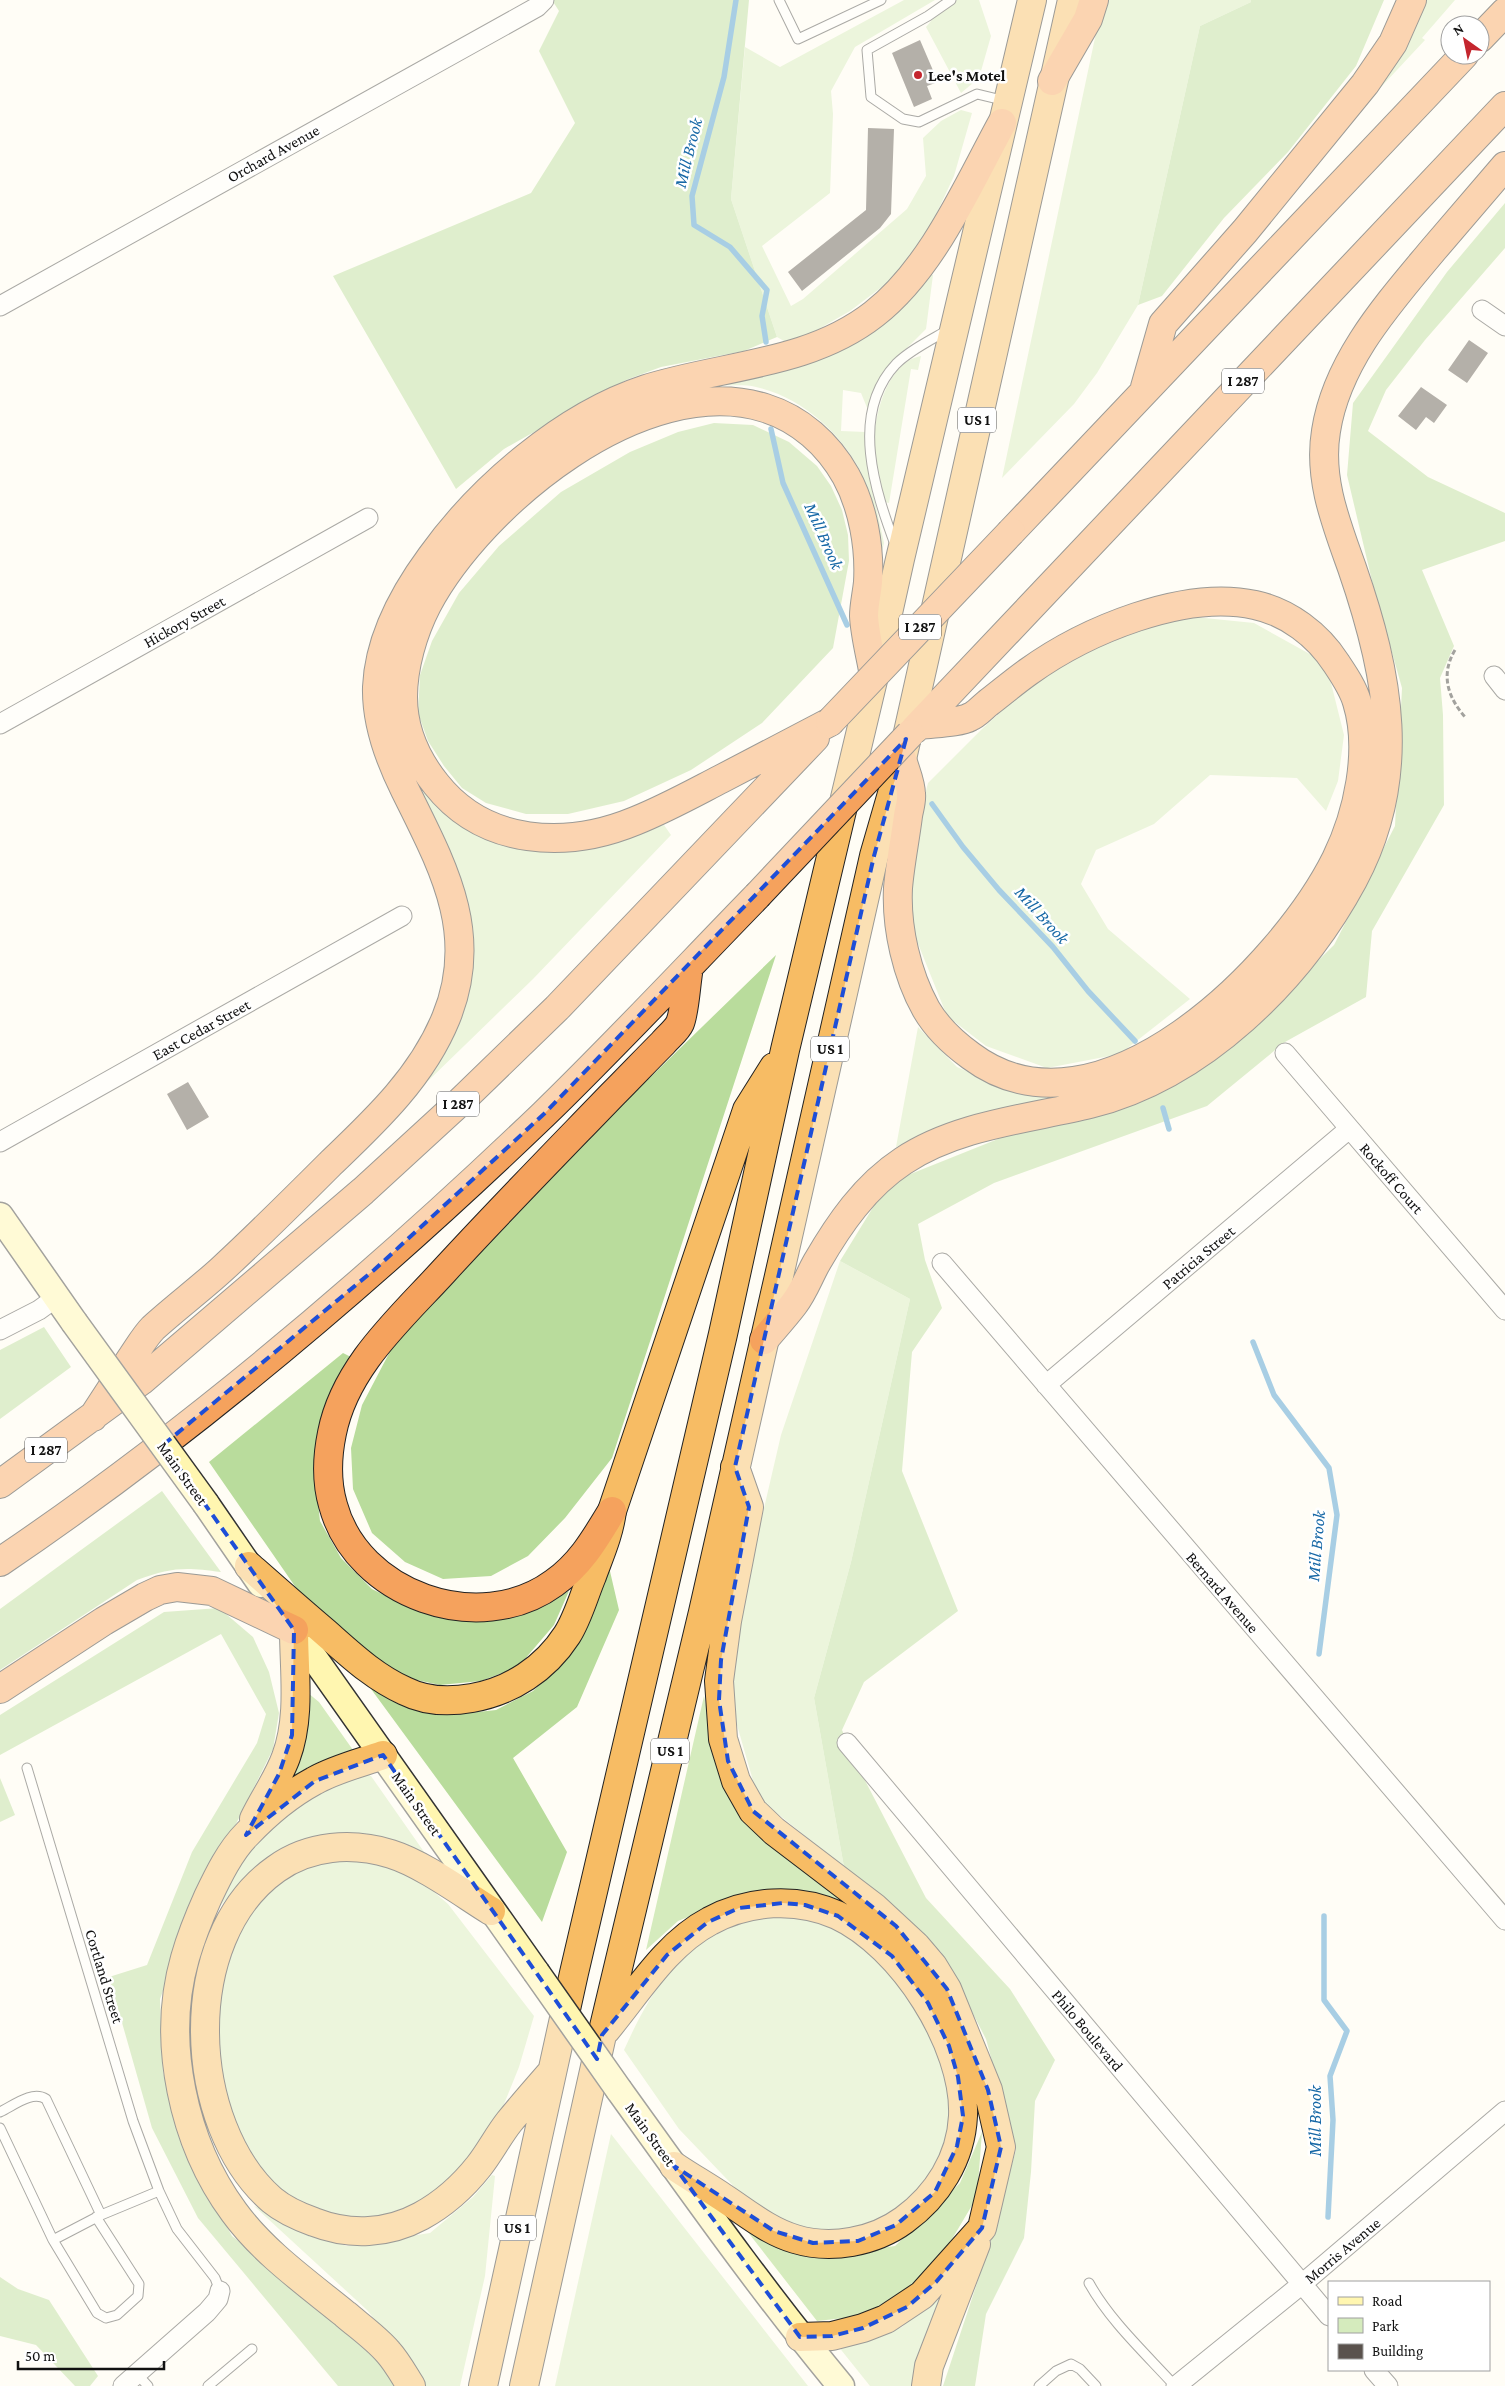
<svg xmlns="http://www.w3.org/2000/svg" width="1505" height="2386" font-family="'Crimson Pro',serif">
<rect width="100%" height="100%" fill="#fffdf5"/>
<!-- green -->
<path fill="#d5ebbd" d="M904,0h31l-80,47 -24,44 2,23 -3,79 -68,53 29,60 12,-7 104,-90 19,-33 -3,-38 18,-17 20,-11 11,3 -18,63 -28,60 -19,32 -57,43 -59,34 -14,-8 -46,-138 14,-152 35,20z
M957,0h22l12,36 -12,42 -18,15 -35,-66 10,-12z
M1103,0h148v2l-51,24 -62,279 -41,68 -23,31 -72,74z
M1423,0h32l-33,38 3,2 -86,92z
M930,274l3,1 -7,54 -38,38 -13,20 -7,23 -7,-17 -18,-3 -2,41 24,1 2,33 17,78 -6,26 -21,-94 4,-3c-21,-40 -60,-75 -105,-85 -11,-3 -24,-1 -35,-2l-1,-4z
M921,356l-3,14 -7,-1 -22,134 -4,-1c-3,-17 -10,-35 -11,-53 -1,-29 12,-87 47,-93z
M1175,615l79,8 72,40 18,72 -6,46 -12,30 -29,-33 -87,-3 -56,49 -58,26 -15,34 27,45 82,70 -70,55 -73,14 -61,-22 -39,-30 -34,-85 -2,-82 17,-66 54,-54 71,-65z
M414,785l64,49 157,-2 29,-7 7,10 -138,144 -137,133 72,-129z
M918,1027l39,40 59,25 42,4 -111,29 -51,22z
M840,1261l70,38 -59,263 -37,136 30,169 -86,-69 -21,-73 -8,-66 52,-224z
M308,1693l11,9 34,48 -1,6 -73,40z
M704,1696l14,66 132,142 -97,-13 -75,30 -32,29z
M363,1773l8,3 65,93 -157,-18c-26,17 -44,38 -65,62l18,-40 29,-38 42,-37z
M360,1858l30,6 28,14 30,26 86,112 -15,51 -21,52 -53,68 -29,18 -27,11 -41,2 -41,-11 -37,-25 -27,-39 -19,-56 -6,-61 5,-50 12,-42 12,-22 35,-35 45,-17z
M767,1915l40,4 41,15 34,30 30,36 23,38 13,45 3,43 -12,33 -16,26 -25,24 -27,15 -31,7 -33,2 -34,-13 -30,-24 -64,-67 -55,-79c24,-53 51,-100 106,-125 11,-5 25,-7 37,-10z
M982,2132l-5,65 -44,74 -70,45 -46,5 -70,-90 73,26 75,-11 65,-63z
M611,2134l197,252h-253z
M492,2175l3,1 -10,100 -25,110h-37l-18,-29 -38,-47 -113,-104 92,40 84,-13 43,-36z
M956,2273l-39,113h-47l-32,-40 64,-19z"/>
<!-- forest -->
<path fill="#b9dc9c" d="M552,0h197l-18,199 46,138 -33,14 -83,16 -35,13 -122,69 -48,40 -123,-213 198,-83 44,-70 -36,-72 20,-40z
M1251,0h133l-28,66 -68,86 -64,66 -62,78 -24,9 62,-279 51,-24z
M1505,203v45l-80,92 -39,50 -18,41 60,46 77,36v28l-83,29 32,76 -14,32 3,37 1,90 -72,126 -6,66 -81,45 -78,64 -213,77 -76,41 7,36 17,48 -30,44 -10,119 56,140 -94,71 -22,48 15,35 69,133 84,91 45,71 -20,41 -4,71 -7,66 -38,76 -11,72h-32l47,-142 26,-94 -30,-111 -45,-87 -97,-85 -30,-169 37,-136 59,-263 -70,-38 48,-78 120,-48 94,-20 84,-37 84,-70 64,-63 61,-119 7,-138 -29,-103 -26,-110 6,-72 94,-131z
M714,423l39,2 36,17 28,24 14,20 11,24 6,25 1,26 -16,87 -71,75 -71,47 -67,31 -56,13h-42l-40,-11 -24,-15 -18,-22 -16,-25 -10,-28 2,-38 12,-34 27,-48 40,-47 62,-54 69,-40 48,-20z
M776,955l-164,503 -47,60 -37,38 -37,20 -48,3 -38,-17 -33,-29 -19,-44 -2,-41 11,-43 34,-65 52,-66z
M44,1327l27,40 -71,52v-69z
M343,1353l8,4 -21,40 -16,70 6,54 21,37 31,31 38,19 70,14 60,-15 29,-16 -15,34 -36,42 -37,14 -41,4 -33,-7 -55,-37 -51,-46 -92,-133z
M162,1491l59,81c-36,-5 -49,-5 -84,8l-137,90v-61z
M609,1567l10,43 -42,97 -64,51 54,94 -25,70 -182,-248 43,26 48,15 45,-5 37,-19 32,-30 17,-25z
M219,1608l34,29 16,35 10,41 -6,36 -81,164 -32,86 3,73 27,88 42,76 59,47 95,86 8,17h-56l-140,-168 -46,-90 -43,-151 38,-12 45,-113 65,-109 9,-29 -45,-80 -221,121v-40l164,-103z
M0,1778l15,37 -15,7z
M0,2277l18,12 31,11 49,76 -8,10h-15l-39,-41 -36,-9z"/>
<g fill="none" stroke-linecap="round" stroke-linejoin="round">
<!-- stream -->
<path stroke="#3f96cf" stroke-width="5.5" d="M736,0l-12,77 -32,119 2,29 36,22 37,43 -5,26 4,26
M771,429l12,54 64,142
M932,804l31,43 36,43 54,57 35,44 47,50
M1163,1108l6,21
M1253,1342l21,53 55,73 8,47 -18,139
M1324,1916v84l23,31 -17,45 3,44 -5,97"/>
</g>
<!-- building -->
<path fill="#5a524d" d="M920,40l18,42 -11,4 5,13 -18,8 -22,-54z
M868,128l26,1 -3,85 -11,14 -78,63 -14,-19 78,-62z
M1469,340l19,13 -21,30 -19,-13z
M1421,387l26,18 -13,18 -8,-6 -10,13 -18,-14z
M188,1082l21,35 -22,13 -20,-36z"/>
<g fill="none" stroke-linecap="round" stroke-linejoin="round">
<!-- service casing -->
<g stroke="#444" stroke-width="11">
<path id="service" d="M779,0l19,39 83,-39
M951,0l-23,16 -61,34 4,47 32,22 16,3 58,-28 29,7
M896,547c-21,-56 -47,-133 0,-183 14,-14 35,-24 52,-34
M27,1768l106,353 26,70
M0,2112c13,-6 32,-22 46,-13l55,116
M0,2128l53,112 48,-25 58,-24 18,38 38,49 5,13
M53,2240l44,73 9,5 11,-3 21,-19 1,-12 -43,-67
M1089,2283c21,38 57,71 86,103
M137,2374l11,12
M208,2386l44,-37
M1039,2386l17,-15 15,-7 9,5 16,17"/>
</g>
<!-- minor casing -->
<g stroke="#444" stroke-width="21">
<path id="minor" d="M0,306l537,-299 7,-7
M1482,310l23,16
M1494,676l11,14
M0,724l368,-206
M1285,1053l220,257
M0,1142l402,-226
M942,1263l563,657
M0,1330l39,-20 18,-13
M1046,1385l303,-256
M847,1743l482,573
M1374,2370l14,16
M123,2386l84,-74 11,-13 2,-8
M1176,2386l126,-102 203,-173"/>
</g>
<!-- secondary casing -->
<g stroke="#333" stroke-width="29">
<path id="secondary" d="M0,1216l74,106
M206,1504l55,80
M288,1621l248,351
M619,2090c72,100 143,201 222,296"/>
</g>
<!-- trunk casing -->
<g stroke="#222" stroke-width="30">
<path id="trunk" d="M735,1467l14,40 -22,114 -8,60 4,58 13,42 17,30 21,20 101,77 41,38 17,20 14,23 41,101 13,57 -19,81 -60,67 -36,24 -23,9 -31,8 -32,1
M249,1566c25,22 51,45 77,67 25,22 48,44 79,58 20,10 45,11 67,7 39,-7 73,-29 95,-63 11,-17 17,-40 25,-59 8,-22 17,-42 20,-65l135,-401 27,-43
M383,1755c-23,8 -48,14 -69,26 -24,13 -48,33 -67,53 -17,17 -29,42 -39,63 -9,20 -17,40 -23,61 -24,83 -2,185 49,254 29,40 73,71 111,102 14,12 31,24 43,38 9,10 16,23 23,34
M254,1819c10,-21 24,-40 32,-62 15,-40 8,-86 8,-127
M491,1911c-29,-18 -68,-47 -100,-57 -39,-12 -82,-9 -115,15 -98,69 -90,256 -4,331 12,10 28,17 42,22 36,14 74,12 107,-6 22,-12 43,-31 58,-50 11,-14 19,-30 30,-44 13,-16 27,-32 41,-48
M606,2030c31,-37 60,-86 104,-109 38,-21 87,-24 127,-6 65,30 129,130 126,201 -2,43 -26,80 -59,104 -30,22 -73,30 -109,19 -27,-8 -48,-26 -71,-41 -16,-11 -34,-21 -50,-32
M483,2386l91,-413 149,-639 62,-284 89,-374 26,-117 132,-559
M524,2386l78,-351 101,-423 171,-756 28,-97 170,-759
M926,2386l3,-20 47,-122"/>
</g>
<!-- motorway casing -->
<g stroke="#222" stroke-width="30">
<path id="motorway" d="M1480,38l25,-26
M1052,81l36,-62 6,-19
M1145,387l18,-63 82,-93 120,-147 28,-41 19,-43
M1011,532l453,-477
M830,722c-37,19 -73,38 -109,57 -29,15 -56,30 -86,42 -68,28 -150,25 -199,-37 -20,-25 -33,-54 -33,-87 0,-30 10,-65 24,-92 54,-101 215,-235 338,-197 35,11 63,36 81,68 17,31 24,71 22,106 -1,11 -4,23 -4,34 1,20 7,41 10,60
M915,729l590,-623
M902,759c3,11 9,24 9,35 1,7 -2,15 -3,22 -3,24 -8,48 -10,72 -2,40 9,87 28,121 11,19 27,34 45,47 128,96 311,-89 365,-197 22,-45 36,-108 21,-157 -4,-14 -13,-27 -21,-39 -18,-28 -48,-51 -81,-58 -71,-16 -170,26 -227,67 -14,10 -27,21 -40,31 -6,5 -12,12 -18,14 -11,6 -37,6 -50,8
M764,1340c10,-12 21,-24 30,-36 10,-13 15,-28 23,-42 22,-38 48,-76 86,-101 54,-36 125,-42 187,-57 112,-28 209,-124 263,-224 56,-104 36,-205 -1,-312 -16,-45 -34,-89 -26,-137 11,-71 63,-128 107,-181 24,-28 48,-56 72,-84
M93,1417c13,-20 26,-40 39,-60 7,-10 13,-21 21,-29 22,-20 46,-38 68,-58 37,-34 73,-70 109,-106 45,-43 92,-87 116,-146 35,-85 -4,-153 -41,-228 -16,-32 -29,-67 -28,-103 2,-48 26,-92 54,-130 50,-70 133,-141 215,-168 76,-24 163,-24 228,-75 58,-45 93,-127 128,-191
M0,1484l141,-103 222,-190 97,-89 97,-94 258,-270
M612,1511c-17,28 -31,53 -58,72 -75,55 -197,12 -221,-78 -7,-24 -6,-48 -1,-72 13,-66 67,-113 111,-161 55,-60 112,-118 169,-177 17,-17 34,-35 51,-52 5,-6 14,-13 17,-20 5,-12 6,-41 9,-56
M0,1562c195,-132 374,-285 544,-448 73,-71 142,-145 213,-218
M0,1689l104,-68 41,-24 15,-7 17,-3 35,4 82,39"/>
</g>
<!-- path -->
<path stroke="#333" stroke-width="3" stroke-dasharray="5 2.5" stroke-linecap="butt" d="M1455,650c-15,25 -7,48 11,68"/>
<!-- service -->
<use href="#service" stroke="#fff" stroke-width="9"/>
<!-- minor -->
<use href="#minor" stroke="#fff" stroke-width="19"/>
<!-- secondary -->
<use href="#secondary" stroke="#fff6b0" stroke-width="26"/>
<!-- trunk -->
<use href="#trunk" stroke="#f7bc64" stroke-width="28"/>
<!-- motorway -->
<use href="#motorway" stroke="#f5a25d" stroke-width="28"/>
<!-- secondary-bridge casing -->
<g stroke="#333" stroke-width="29" stroke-linecap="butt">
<path id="secondary-bridge" d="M74,1322l132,182
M536,1972l83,118"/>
</g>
<!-- motorway-bridge casing -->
<g stroke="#222" stroke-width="30" stroke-linecap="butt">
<path id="motorway-bridge" d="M830,722l181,-190
M757,896l153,-162"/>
</g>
<!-- secondary-bridge -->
<use href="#secondary-bridge" stroke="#fff6b0" stroke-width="26"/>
<!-- motorway-bridge -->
<use href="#motorway-bridge" stroke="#f5a25d" stroke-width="28"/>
</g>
<!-- marked area -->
<path d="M0 0H1505V2386H0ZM906,739l-32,117 -139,611 14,40 -28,153 -2,40 9,61 25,50 143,115 51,63 41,101 13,57 -19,81 -46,54 -29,25 -44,21 -31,8 -32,1 -126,-171 100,65 39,12 45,-2 38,-16 39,-33 22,-46 6,-30 -5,-39 -9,-31 -21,-43 -36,-47 -54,-40 -33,-11 -22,-2 -44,5 -31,14 -41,33 -65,80 -5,24 -214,-304 -68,26 -69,54 33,-61 13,-39 2,-105 -131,-185 211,-175 171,-157z" fill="#fffdf5" fill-opacity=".55" fill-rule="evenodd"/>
<path fill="none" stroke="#1d4ed8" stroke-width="4" stroke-dasharray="10 6" stroke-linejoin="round" d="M906,739l-32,117 -139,611 14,40 -28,153 -2,40 9,61 25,50 143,115 51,63 41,101 13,57 -19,81 -46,54 -29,25 -44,21 -31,8 -32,1 -126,-171 100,65 39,12 45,-2 38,-16 39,-33 22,-46 6,-30 -5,-39 -9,-31 -21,-43 -36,-47 -54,-40 -33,-11 -22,-2 -44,5 -31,14 -41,33 -65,80 -5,24 -214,-304 -68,26 -69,54 33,-61 13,-39 2,-105 -131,-185 211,-175 171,-157z"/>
<!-- markers -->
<circle fill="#c4262e" stroke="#fff" stroke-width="2" cx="918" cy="75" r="5"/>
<g text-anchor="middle" stroke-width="5" stroke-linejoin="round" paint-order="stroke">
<!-- shield labels -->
<g fill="#fff" stroke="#585858" stroke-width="1">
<rect x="1222" y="368.5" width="42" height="25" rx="4"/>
<rect x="958" y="407.5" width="38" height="25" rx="4"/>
<rect x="899" y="614.5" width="42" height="25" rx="4"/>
<rect x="811" y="1036.5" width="38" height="25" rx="4"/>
<rect x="437" y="1091.5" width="42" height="25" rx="4"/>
<rect x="25" y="1437.5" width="42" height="25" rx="4"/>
<rect x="651" y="1738.5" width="38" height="25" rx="4"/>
<rect x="498" y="2215.5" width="38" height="25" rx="4"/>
</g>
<g font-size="15" font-weight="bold" fill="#111">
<text x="1243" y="386">I 287</text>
<text x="977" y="425">US 1</text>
<text x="920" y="632">I 287</text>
<text x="830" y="1054">US 1</text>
<text x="458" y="1109">I 287</text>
<text x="46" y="1455">I 287</text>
<text x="670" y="1756">US 1</text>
<text x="517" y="2233">US 1</text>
</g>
<!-- poi labels -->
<g font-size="16" font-weight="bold" fill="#111" stroke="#fff" text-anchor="start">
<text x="928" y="81">Lee's Motel</text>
</g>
<!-- street labels -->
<g font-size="16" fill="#111" stroke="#fff">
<text transform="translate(273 153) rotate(-29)" y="6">Orchard Avenue</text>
<text transform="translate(184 621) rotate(-29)" y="6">Hickory Street</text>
<text transform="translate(201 1029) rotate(-29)" y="6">East Cedar Street</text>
<text transform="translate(1392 1178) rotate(49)" y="6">Rockoff Court</text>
<text transform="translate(1198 1257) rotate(-40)" y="6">Patricia Street</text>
<text transform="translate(183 1473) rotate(54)" y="6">Main Street</text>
<text transform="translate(1223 1592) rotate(49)" y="6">Bernard Avenue</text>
<text transform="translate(417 1803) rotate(55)" y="6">Main Street</text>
<text transform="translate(105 1976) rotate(73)" y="6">Cortland Street</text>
<text transform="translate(1088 2030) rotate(50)" y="6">Philo Boulevard</text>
<text transform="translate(651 2134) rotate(54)" y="6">Main Street</text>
<text transform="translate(1342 2250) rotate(-40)" y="6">Morris Avenue</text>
</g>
<!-- water labels -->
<g font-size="18" font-style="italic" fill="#1768a6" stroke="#fff">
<text transform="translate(688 153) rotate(-76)" y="6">Mill Brook</text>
<text transform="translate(824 536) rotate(66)" y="6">Mill Brook</text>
<text transform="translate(1042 915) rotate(48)" y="6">Mill Brook</text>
<text transform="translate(1316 1546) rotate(-85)" y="6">Mill Brook</text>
<text transform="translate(1315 2121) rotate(-90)" y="6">Mill Brook</text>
</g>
</g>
<!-- legend -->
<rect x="1328" y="2281" width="162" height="90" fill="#ffffff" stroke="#a0a0a0"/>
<rect x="1338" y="2297" width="25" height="8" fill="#fff6b0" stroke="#a0a0a0"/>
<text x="1372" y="2306" font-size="15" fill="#111111">Road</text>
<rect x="1338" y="2318" width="25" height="15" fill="#d5ebbd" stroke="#a0a0a0"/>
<text x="1372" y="2331" font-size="15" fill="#111111">Park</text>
<rect x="1338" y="2344" width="25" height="15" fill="#5a524d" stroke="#a0a0a0"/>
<text x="1372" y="2356" font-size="15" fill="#111111">Building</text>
<!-- north arrow -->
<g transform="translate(1465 40) rotate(327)"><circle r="24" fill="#ffffff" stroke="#a0a0a0"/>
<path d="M0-4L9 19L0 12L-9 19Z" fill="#c4262e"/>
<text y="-8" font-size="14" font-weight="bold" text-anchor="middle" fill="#111111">N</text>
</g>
<!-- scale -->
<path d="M18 2361v8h146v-8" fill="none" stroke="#111111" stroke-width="2.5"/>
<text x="25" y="2361" font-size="15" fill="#111111" stroke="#ffffff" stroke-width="4" paint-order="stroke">50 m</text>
</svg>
